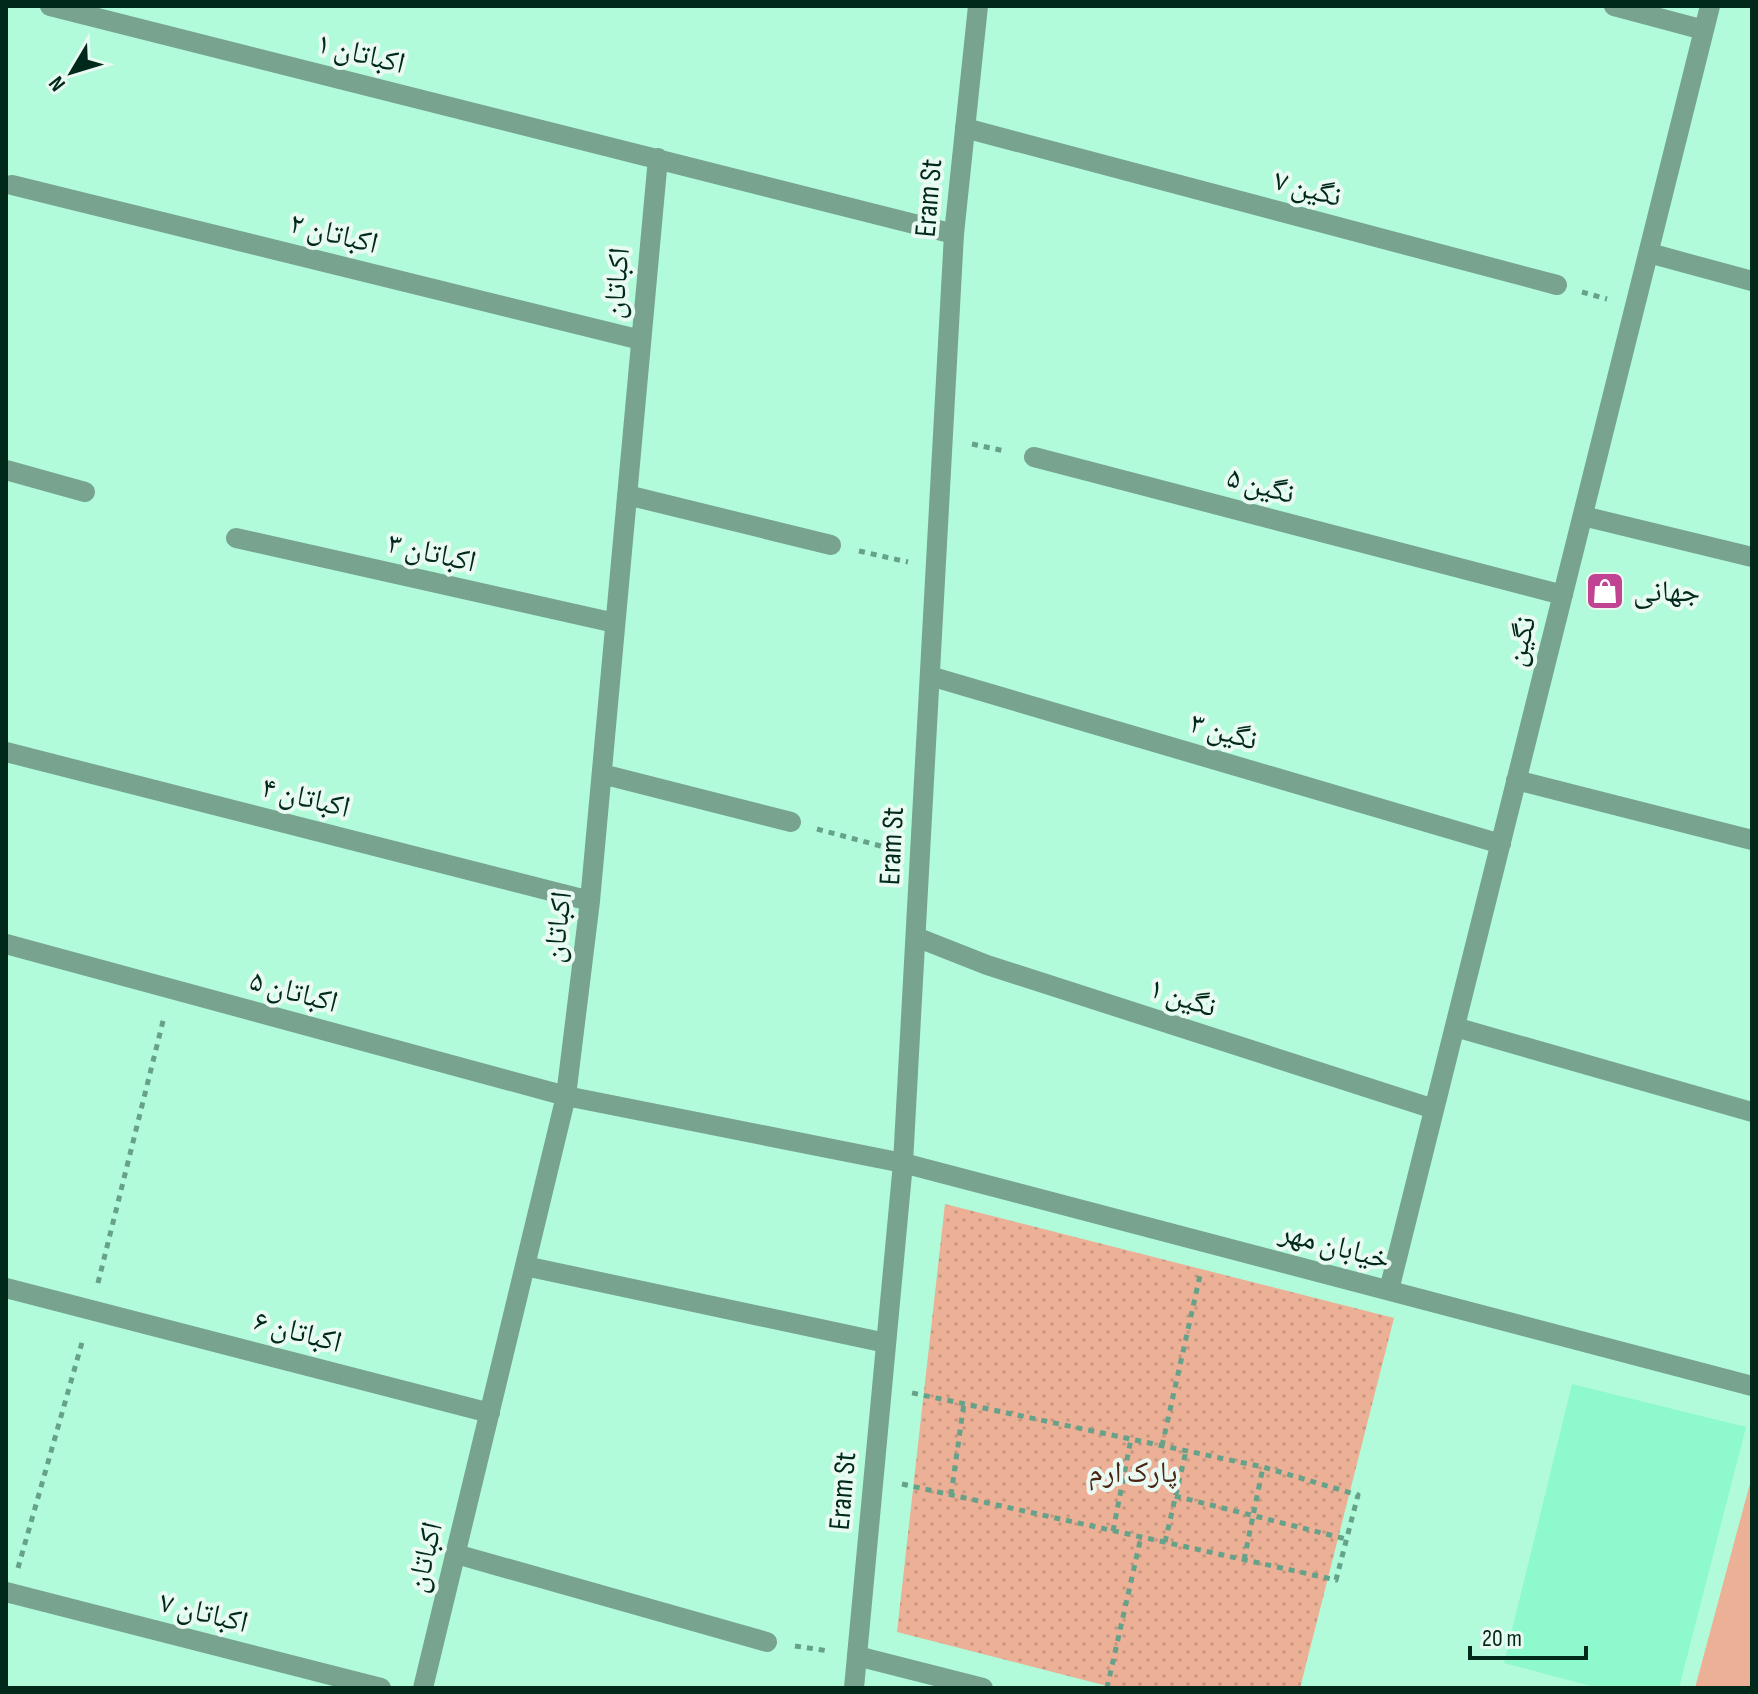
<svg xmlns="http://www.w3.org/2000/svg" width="1758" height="1694" font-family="'Sofia Sans Condensed','Noto Naskh Arabic',sans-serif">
<defs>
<pattern id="park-dots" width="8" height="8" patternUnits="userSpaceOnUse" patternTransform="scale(2)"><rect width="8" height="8" fill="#ebb096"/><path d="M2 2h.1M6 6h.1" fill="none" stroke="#c89781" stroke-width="1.8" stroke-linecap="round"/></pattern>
</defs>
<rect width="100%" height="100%" fill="#b1fbda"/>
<!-- built -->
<path fill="#8ef9cc" d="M1572,1384l174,43 -67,261h-81l-94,-25z"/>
<!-- green -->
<path fill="#ebb096" d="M1752,1476v212h-57z"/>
<!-- park -->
<path fill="url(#park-dots)" d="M945,1204l449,114 -94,370h-185l-218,-56z"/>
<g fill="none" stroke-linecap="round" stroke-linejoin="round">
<!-- path -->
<path stroke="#66a289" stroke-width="5" stroke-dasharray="6 6" stroke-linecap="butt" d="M1582,292l25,7
M972,444l33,7
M859,551l49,11
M817,829l75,20
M98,1283l66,-266
M1162,1446l39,-175
M902,1484l434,96 22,-85 -95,-28 -355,-75
M951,1495l13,-92
M1175,1496l171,43
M1113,1531l18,-92
M1165,1542l21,-91
M1244,1560l19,-93
M18,1568l65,-229
M795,1646l34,5
M1107,1688l34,-151"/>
<!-- minor -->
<path stroke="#77a38f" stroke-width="20" d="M50,6l904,228
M1614,6l90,24
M965,128l592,157
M12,185l629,155
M1649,253l103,28
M1034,457l529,138
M6,470l79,22
M627,495l204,50
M1583,516l169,41
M236,538l379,85
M930,676l571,168
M6,752l584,149
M602,774l189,48
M1516,780l236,60
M916,937l71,28 447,144
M6,944l560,152 337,67 849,223
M1455,1027l297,85
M525,1266l361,77
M6,1288l484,125
M1389,1290l321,-1284
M456,1554l311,88
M6,1592l375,96
M857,1656l126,32
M423,1688l143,-592 24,-195 68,-743"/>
<!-- tertiary -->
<path stroke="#77a38f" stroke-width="20" d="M854,1688l49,-525 51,-929 24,-228"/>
</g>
<!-- icons -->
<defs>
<g id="shop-square" transform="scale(2)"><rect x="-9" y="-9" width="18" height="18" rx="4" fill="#c14493" stroke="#e9faf2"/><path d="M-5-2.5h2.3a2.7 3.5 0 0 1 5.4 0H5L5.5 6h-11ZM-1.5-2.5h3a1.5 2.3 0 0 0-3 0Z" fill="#fff"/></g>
</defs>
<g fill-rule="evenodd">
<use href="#shop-square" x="1605" y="591"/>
</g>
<g text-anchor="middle" stroke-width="8" stroke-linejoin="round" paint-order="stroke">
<!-- street labels -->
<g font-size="30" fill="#00291b" stroke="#e9faf2">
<text transform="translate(361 53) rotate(14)" y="10">اکباتان ۱</text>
<text transform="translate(1308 188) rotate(15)" y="10">نگین ۷</text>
<text transform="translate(928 198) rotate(-85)" y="10">Eram St</text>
<text transform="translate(334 233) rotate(14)" y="10">اکباتان ۲</text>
<text transform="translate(616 283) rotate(-85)" y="10">اکباتان</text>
<text transform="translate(1261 485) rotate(15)" y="10">نگین ۵</text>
<text transform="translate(432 552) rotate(13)" y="10">اکباتان ۳</text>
<text transform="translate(1520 641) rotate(-76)" y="10">نگین</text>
<text transform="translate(1224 731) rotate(16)" y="10">نگین ۳</text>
<text transform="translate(306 797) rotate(14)" y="10">اکباتان ۴</text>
<text transform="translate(891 846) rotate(-87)" y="10">Eram St</text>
<text transform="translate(557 927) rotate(-83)" y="10">اکباتان</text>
<text transform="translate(294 991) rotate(15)" y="10">اکباتان ۵</text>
<text transform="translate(1183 997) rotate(18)" y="10">نگین ۱</text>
<text transform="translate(1335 1245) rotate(15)" y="10">خیابان مهر</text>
<text transform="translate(298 1331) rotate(15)" y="10">اکباتان ۶</text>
<text transform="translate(842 1491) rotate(-85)" y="10">Eram St</text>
<text transform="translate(424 1557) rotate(-76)" y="10">اکباتان</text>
<text transform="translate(204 1612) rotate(14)" y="10">اکباتان ۷</text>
</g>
<!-- poi labels -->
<g font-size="30" fill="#00291b" stroke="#e9faf2" text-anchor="start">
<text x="1633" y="601">جهانی</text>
</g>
<!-- park labels -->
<g font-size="30" fill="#492513" stroke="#e9faf2">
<text x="1133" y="1482">پارک ارم</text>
</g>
</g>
<!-- border -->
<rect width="1758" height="1694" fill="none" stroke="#00291b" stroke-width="16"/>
<!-- north arrow -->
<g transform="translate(72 72) rotate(232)" stroke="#e9faf2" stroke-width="6" paint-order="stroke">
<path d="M0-6L14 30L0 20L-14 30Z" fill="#00291b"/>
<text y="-12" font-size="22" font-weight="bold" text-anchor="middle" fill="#00291b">N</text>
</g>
<!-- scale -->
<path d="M1470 1646v12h116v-12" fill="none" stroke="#00291b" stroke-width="4"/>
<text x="1482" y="1646" font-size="24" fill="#00291b" stroke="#e9faf2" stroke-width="6" paint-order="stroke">20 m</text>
</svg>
